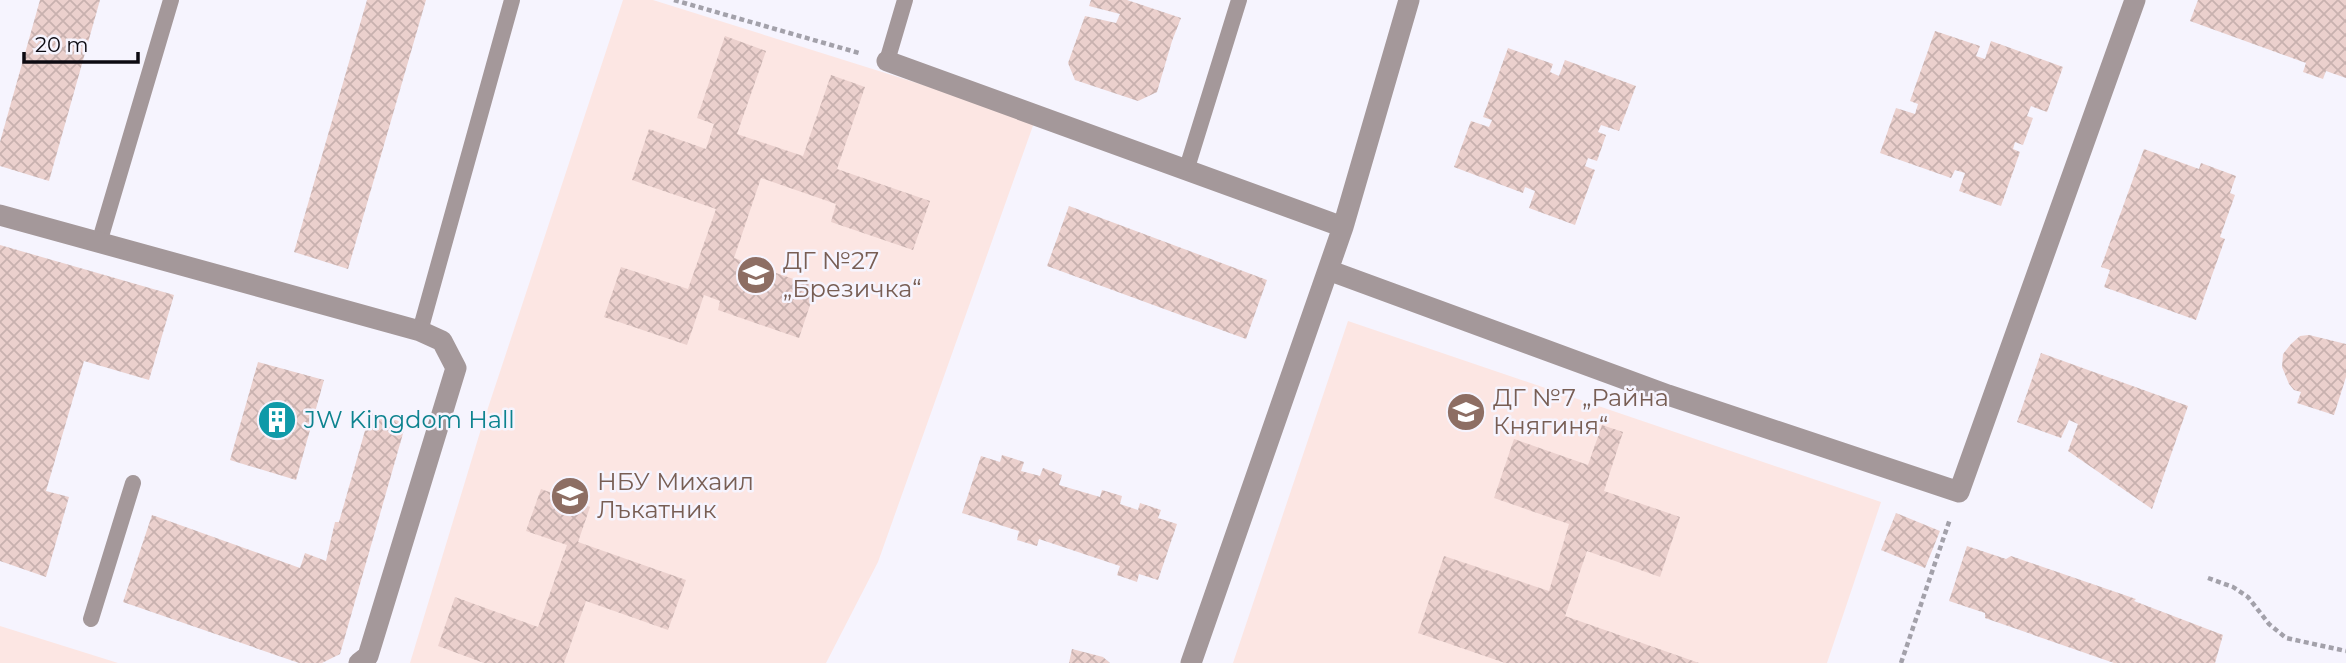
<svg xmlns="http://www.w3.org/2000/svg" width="2346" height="663" font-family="Montserrat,sans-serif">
<defs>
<pattern id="building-cross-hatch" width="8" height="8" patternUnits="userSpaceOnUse" patternTransform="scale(1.75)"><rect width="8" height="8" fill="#ebd0cd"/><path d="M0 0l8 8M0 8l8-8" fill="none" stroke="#c8b1af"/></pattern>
</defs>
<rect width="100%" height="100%" fill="#f6f4fe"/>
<!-- education -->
<path fill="#fce6e3" d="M623,0h30l382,120 -157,442 -52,101h-416l71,-234z
M1348,321l533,181 -54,161h-594z
M0,626l118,37h-118z"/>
<!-- building -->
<path fill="url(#building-cross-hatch)" d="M40,0h60l-51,181 -49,-15v-24z
M367,0h59l-78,269 -54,-17z
M1091,0h36l54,18 -9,23 -15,51 -19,9 -63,-21 -7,-17 17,-47 31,7 4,-9 -31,-8z
M2198,0h148v78l-20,-7 -3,8 -20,-7 3,-9 -116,-42z
M1935,31l45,15 -4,10 9,3 6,-18 72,26 -16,45 -16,-6 -4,10 6,2 -10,27 -8,-3 -2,7 7,3 -19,54 -42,-15 6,-18 -10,-3 -4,8 -71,-25 16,-45 19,6 3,-10 -8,-3z
M725,36l41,15 -29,83 66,22 28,-81 34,12 -28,82 93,32 -17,49 -82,-28 5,-18 -75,-26 -27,80 82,29 -17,51 -81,-28 2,-9 -16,-6 -17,50 -83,-28 17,-50 67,22 28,-80 -84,-29 17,-51 57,20 8,-25 -17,-6z
M1508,48l45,16 -3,8 9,4 6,-16 71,26 -17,45 -18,-6 -3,7 8,3 -9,26 -9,-3 -3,8 10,4 -20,55 -46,-17 6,-17 -10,-4 -2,6 -69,-26 17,-46 18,6 3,-7 -9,-3z
M2144,149l55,20 2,-6 35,13 -6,17 5,2 -15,42 5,2 -29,81 -92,-33 6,-17 -9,-3z
M1069,206l198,74 -21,59 -199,-73z
M0,245l174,50 -25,85 -65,-19 -38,130 23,6 -23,80 -46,-16z
M2309,335l37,9v33l-12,38 -37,-12 4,-11 -7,-2 -5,-6 -7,-17 1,-13 8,-10 9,-8z
M2041,353l147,53 -36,103 -84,-58 10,-27 -9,-4 -8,18 -44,-16z
M258,362l66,18 -28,100 -66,-20z
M370,413l36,10 -66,231 -18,9h-23l-176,-61 29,-87 148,53 5,-15 21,8 9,-39h4z
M1602,425l21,7 -19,59 76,26 -20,60 -73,-26 -22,65 134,47h-194l-87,-30 26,-77 105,35 20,-67 -75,-26 20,-59 74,26z
M1002,455l22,7 -3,9 19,5 3,-8 19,7 -3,10 41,12 2,-7 20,6 -2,8 18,6 2,-7 21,7 -3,8 19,6 -19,56 -19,-6 -2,8 -20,-7 3,-9 -81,-27 -2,7 -20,-6 2,-9 -57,-18 19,-57 19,6z
M541,489l49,18 -12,35 108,38 -18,50 -82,-29 -22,62h-80l-46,-17 17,-49 83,30 29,-82 -41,-14z
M1896,513l44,18 -15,37 -44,-18z
M1967,546l39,13 5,-3 125,43 -2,2 89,34 -8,28h-101l-129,-45v-5l-36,-12z
M1072,649l31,8 7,6h-41z"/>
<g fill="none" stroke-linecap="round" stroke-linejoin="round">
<!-- path -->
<path stroke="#a3a1aa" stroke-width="4.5" stroke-dasharray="5 3.5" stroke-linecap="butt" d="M674,0l185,53
M2208,578l25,9 15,10 21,27 17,14 60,13
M1901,663l49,-144"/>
<!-- lane -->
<path stroke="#a4989a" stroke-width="16" d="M887,61l18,-61
M1186,171l53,-171
M99,243l72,-243
M420,331l92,-331
M91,619l42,-136"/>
<!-- street -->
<path stroke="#a4989a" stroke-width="21" d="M887,61l456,166
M0,215l420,116 22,10 14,27 -88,288 -9,7
M1328,270l340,125 291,97 176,-492
M1191,663l152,-436 66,-227"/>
</g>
<!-- icons -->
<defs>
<g id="school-disc" transform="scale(2.0125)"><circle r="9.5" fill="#8d6e63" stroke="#f6f4fe"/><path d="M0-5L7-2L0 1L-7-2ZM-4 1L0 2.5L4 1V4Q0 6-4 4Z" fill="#fff"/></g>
<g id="building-disc" transform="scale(2.0125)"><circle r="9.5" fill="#0f9aa8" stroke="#f6f4fe"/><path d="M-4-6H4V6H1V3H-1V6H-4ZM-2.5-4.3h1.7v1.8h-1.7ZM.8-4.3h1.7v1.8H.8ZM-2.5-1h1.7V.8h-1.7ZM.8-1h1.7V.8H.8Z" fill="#fff"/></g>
</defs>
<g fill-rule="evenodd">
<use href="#school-disc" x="756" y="275"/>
<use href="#school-disc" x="1466" y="412"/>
<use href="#building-disc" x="277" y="420"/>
<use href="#school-disc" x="570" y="496"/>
</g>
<g text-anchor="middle" stroke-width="5" stroke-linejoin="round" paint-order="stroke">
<!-- education labels -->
<g font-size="24" fill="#785e54" stroke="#f6f4fe" text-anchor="start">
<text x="783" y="269">ДГ №27<tspan x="783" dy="28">„Брезичка“</tspan></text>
<text x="1493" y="406">ДГ №7 „Райна<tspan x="1493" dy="28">Княгиня“</tspan></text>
<text x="597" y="490">НБУ Михаил<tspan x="597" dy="28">Лъкатник</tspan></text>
</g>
<!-- culture labels -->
<g font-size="24" fill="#0d838f" stroke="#f6f4fe" text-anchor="start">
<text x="304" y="428">JW Kingdom Hall</text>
</g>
</g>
<!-- scale -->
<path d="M24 52v10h114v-10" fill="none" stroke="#0c0a11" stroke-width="3.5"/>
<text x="35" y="52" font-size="21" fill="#0c0a11" stroke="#f6f4fe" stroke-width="5" paint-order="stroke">20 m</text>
</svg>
